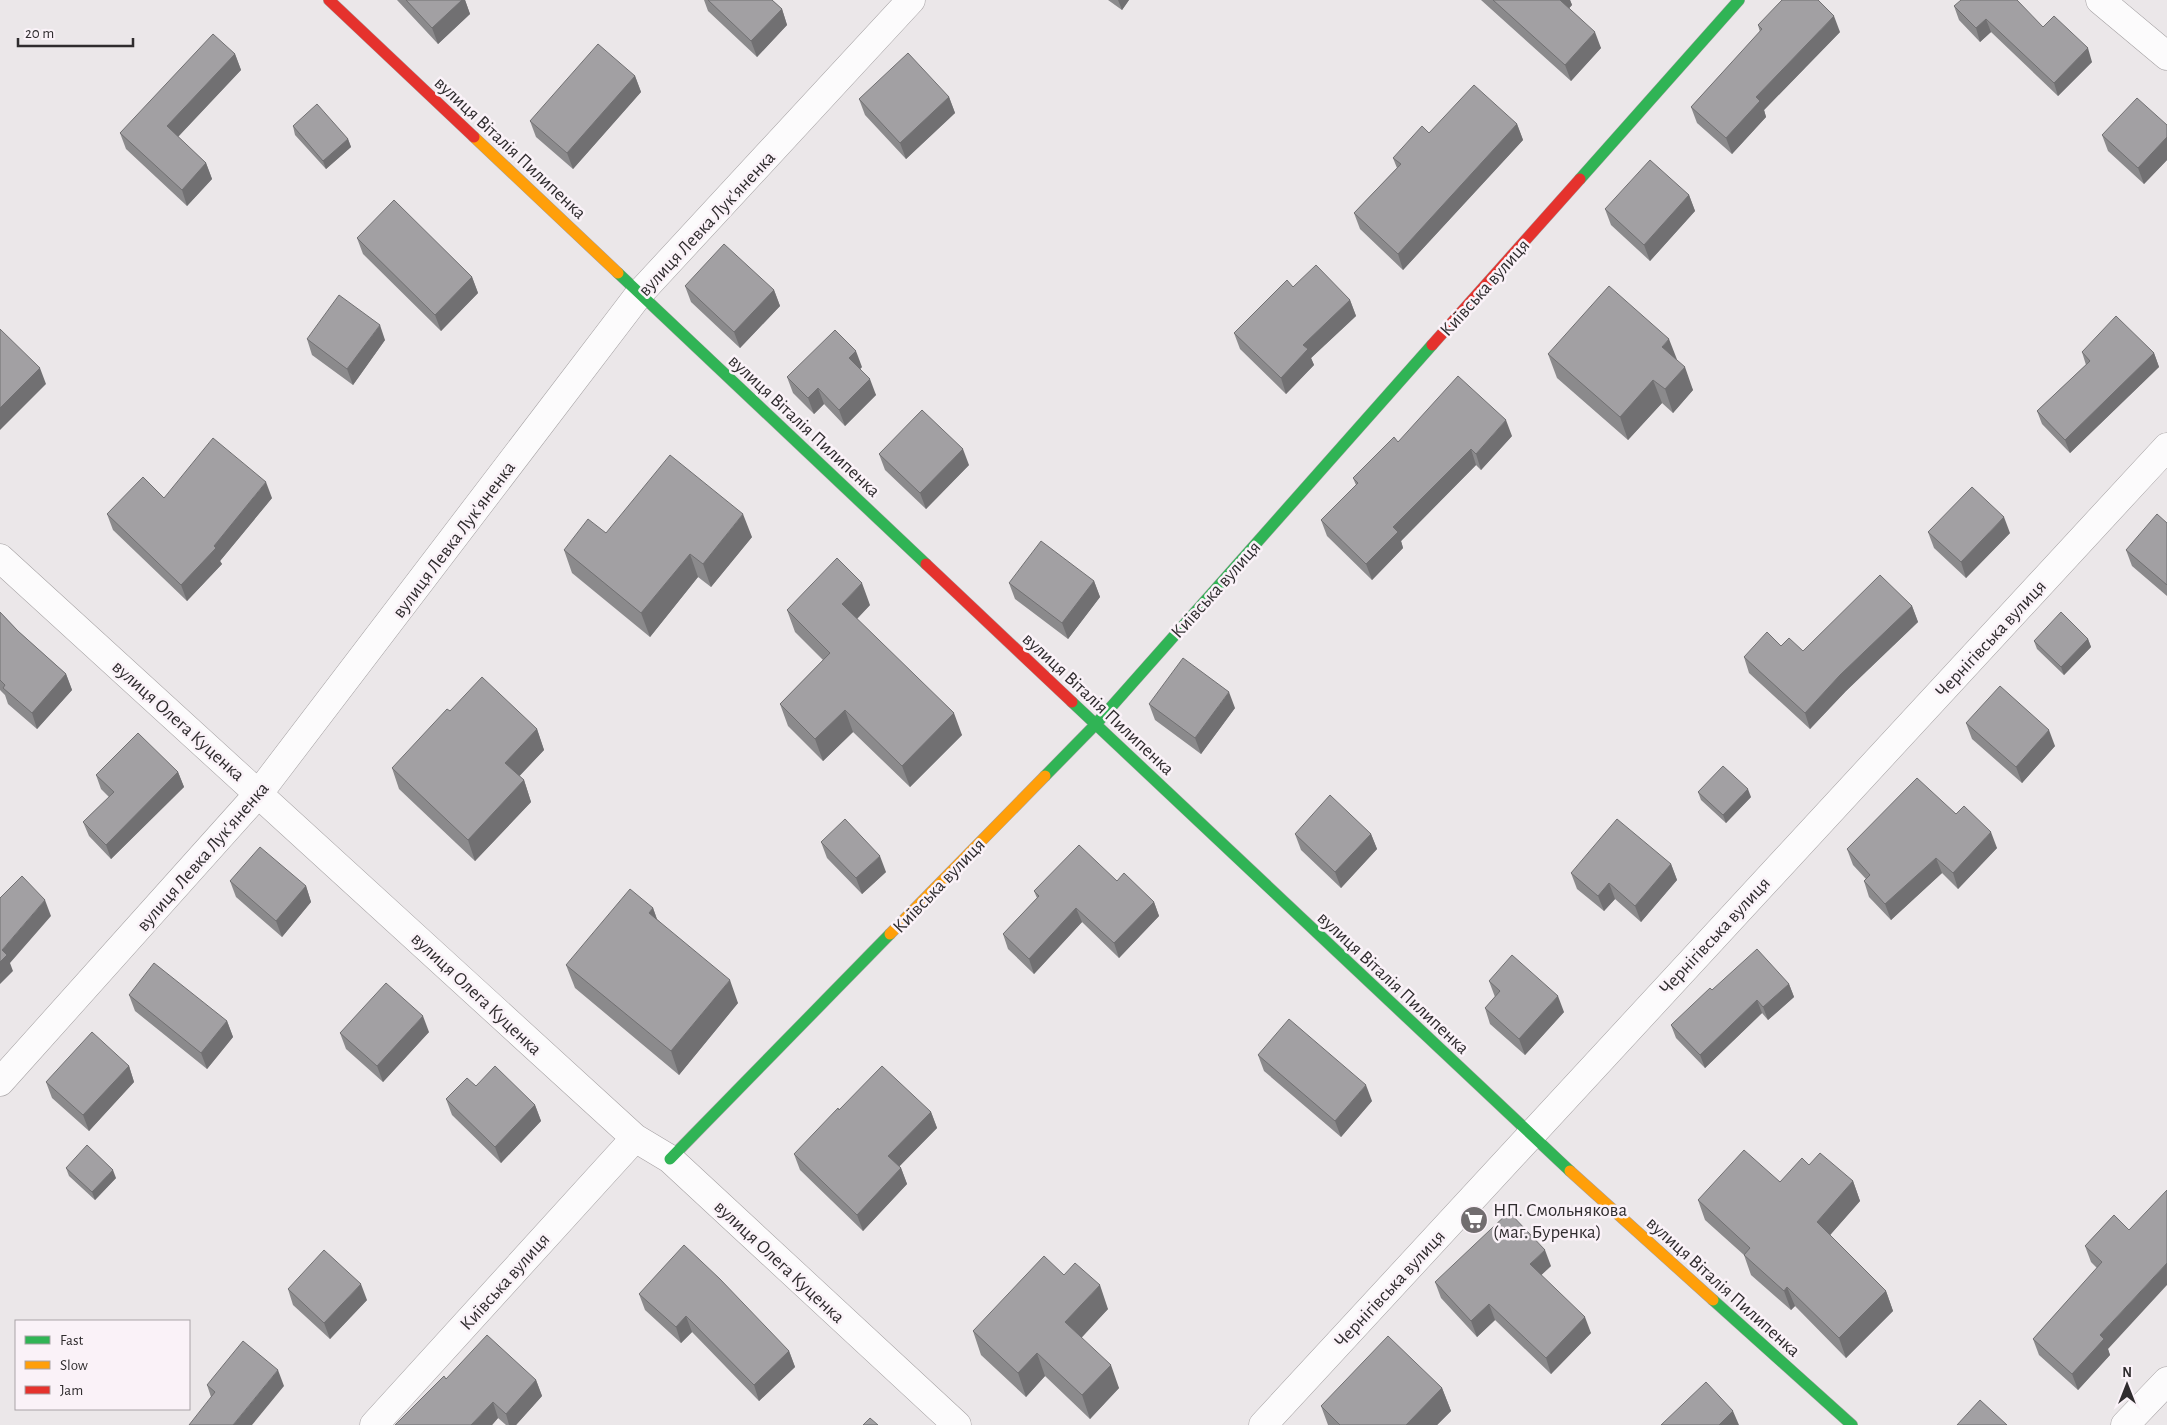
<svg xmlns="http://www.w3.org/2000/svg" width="2167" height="1425" font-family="'Alegreya Sans',sans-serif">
<rect width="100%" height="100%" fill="#ebe7e9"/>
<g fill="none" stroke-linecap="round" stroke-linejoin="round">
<!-- street casing -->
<g stroke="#a4a0a2" stroke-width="29">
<path id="street" d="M2100,0l67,56
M0,558l635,580 35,21 287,266
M0,1082l259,-289 381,-500 271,-293
M374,1425l261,-287
M1263,1425l904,-978
M2125,1425l42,-44"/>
</g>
<!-- fast casing -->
<g stroke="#a4a0a2" stroke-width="12">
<path id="fast" d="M1580,179l159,-179
M618,273l308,291
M1072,702l498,469
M1045,776l51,-52 336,-379
M670,1159l220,-225
M1713,1300l139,125"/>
</g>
<!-- slow casing -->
<g stroke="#a4a0a2" stroke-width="12">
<path id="slow" d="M474,137l144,136
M890,934l155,-158
M1570,1171l143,129"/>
</g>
<!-- jam casing -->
<g stroke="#a4a0a2" stroke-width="12">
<path id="jam" d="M329,0l145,137
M1432,345l148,-166
M926,564l146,138"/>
</g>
<!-- street -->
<use href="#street" stroke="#fcfbfc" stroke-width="28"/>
<!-- fast -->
<use href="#fast" stroke="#30b455" stroke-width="11"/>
<!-- slow -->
<use href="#slow" stroke="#ff9f0a" stroke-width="11"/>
<!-- jam -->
<use href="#jam" stroke="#e5322d" stroke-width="11"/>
</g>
<!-- wall -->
<path fill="#8b8a8c" d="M397,0h68l5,14 -32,30z
M704,0h68l10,9 5,16 -30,32 -49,-46z
M1108,0h21l-7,10z
M1481,0h89l2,5 -3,3 32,40 -30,33z
M1954,6l138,56 -34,34 -67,-64 -11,10 -21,-22z
M1758,25l82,7 -76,78 2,7 -34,37 -35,-31 -6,-16 69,-75z
M235,54l6,16 -63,67 28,26 6,16 -25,27 -61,-57 -6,-16z
M635,76l6,16 -68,77 -37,-32 -6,-16z
M949,97l6,16 -49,46 -41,-44 -6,-16z
M1517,124l6,16 -120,130 -43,-41 -6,-16 43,-45 -4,-10 36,-25z
M2167,125v35l-23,24 -36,-33 -6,-16z
M293,126l55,13 3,8 -25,22 -31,-34z
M1689,195l6,16 -45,50 -39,-36 -6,-16z
M357,238l115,39 6,16 -37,38 -78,-77z
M685,286l89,4 6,16 -40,42 -49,-46z
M1293,287l57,13 6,16 -45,42 3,7 -28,29 -46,-45 -6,-16z
M307,339l78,1 -32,45 -41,-30z
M2082,352l72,1 5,14 -89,86 -28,-29 -5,-13 49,-46z
M1548,354l129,7 16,29 -20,23 -11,-10 -34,37 -71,-62z
M862,367l-2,2 16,26 -31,31 -21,-22 -10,10 -21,-21 -6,-16z
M1512,436l-31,34 -5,-5 -75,76 2,7 -31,32 -45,-44 -6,-16 35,-35 -3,-7 45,-36z
M879,454l90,11 -43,44 -41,-39z
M164,498h108l-52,63 2,3 -35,37 -74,-71 -6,-16z
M2167,523v73l-35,-30 -6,-16z
M1928,532l82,1 -44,45 -32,-30z
M606,533l146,4 -41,50 -13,-10 -48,60 -78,-64 -8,-23z
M1094,581l6,16 -32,42 -53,-40 -6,-16z
M870,605l-13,14 105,116 -52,52 -57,-55 -30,29 -35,-35 -8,-22 43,-44 -28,-28 -8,-22z
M1912,606l6,16 -72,69 -36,38 -61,-56 -5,-16 37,-11 22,5z
M0,612l18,19 48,43 6,16 -35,39 -29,-25 -3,-9 -5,-5z
M2088,639l3,8 -27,28 -27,-26 -3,-8z
M1149,704l86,4 -34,46 -46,-34z
M1966,723l89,23 -33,37 -50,-44z
M537,729l7,21 -25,26 5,4 7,22 -56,59 -76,-72 -7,-21z
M178,772l6,15 -73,72 -22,-23 -6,-14 26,-25 -8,-8 -5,-14z
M1698,792l53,5 -25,26 -25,-23z
M1956,814l41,34 -39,41 -16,-16 -51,47 -22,-23 -5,-16 2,-2 -13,-14 -6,-16z
M1295,834h76l6,15 -36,39 -40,-38z
M821,842l65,30 -24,22 -35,-36z
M1671,864l6,16 -36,42 -26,-23 -11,12 -27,-22 -6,-16z
M230,881l76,5 5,16 -29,35 -46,-40z
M1117,881l37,21 5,14 -40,42 -37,-36 -48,52 -26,-25 -5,-15 34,-36 -3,-7z
M653,908l4,11 81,84 -59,72 -104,-87 -9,-23z
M1489,981l75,31 -39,43 -35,-31 -5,-16 10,-11z
M1789,984l5,13 -26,23 -6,-7 -57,55 -29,-30 -5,-13 41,-35z
M129,995l98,26 6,16 -26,32 -72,-58z
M429,1032l-46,50 -37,-33 -6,-16z
M1258,1055l114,46 -31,36 -77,-66z
M129,1066l5,16 -45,49 -37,-33 -6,-16z
M476,1086l59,19 6,16 -40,42 -49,-48 -6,-16z
M839,1110l92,2 6,16 -38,38 2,2 6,16 -44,47 -63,-61 -6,-16z
M1809,1165l44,16 7,20 -30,34 56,56 7,20 -47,47 -51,-52 -4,4 -40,-35 -7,-20 -39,-35 -7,-20 82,-18z
M66,1168l50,10 -21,22 -26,-24z
M2114,1215l-6,134 2,6 -32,35 -39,-35 -6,-16 64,-71 -6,-6 -6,-16z
M1551,1266l-10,9 50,58 -40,41 -56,-54 -18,17 -36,-39 -6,-16z
M1064,1275l44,34 -27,28 38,51 -29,31 -45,-43 -19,21 -45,-42 -8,-24z
M288,1289l79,11 -37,39 -37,-34z
M639,1294l150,57 6,16 -36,34 -67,-69 -11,11 -36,-33z
M446,1379l90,1 6,16 -26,29h-10l-8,-7 -6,7z
M207,1385l77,1 -73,11z
M1442,1388l9,23 -14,14h-109l-7,-19z"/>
<!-- shaded-wall -->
<path fill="#717072" d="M462,0h3l5,14 -32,30 -6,-16z
M1118,0h11l-7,10z
M1558,0h12l2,5 -8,9z
M782,9l5,16 -30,32 -6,-16z
M1834,16l6,16 -76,78 2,7 -34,37 -6,-16 30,-41z
M1986,19l5,13 -11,10 -4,-14z
M1595,32l6,16 -30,33 -6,-16z
M2088,48l4,14 -34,34 -4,-13z
M235,54l6,16 -68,72 -6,-16z
M635,76l6,16 -68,77 -6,-16z
M949,97l6,16 -49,46 -6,-16z
M1517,124l6,16 -120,130 -5,-16z
M2167,137v23l-23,24 -6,-16z
M348,139l3,8 -25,22 -3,-8z
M206,163l6,16 -25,27 -5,-16z
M1689,195l6,16 -45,50 -6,-16z
M472,277l6,16 -37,38 -6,-16z
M774,290l6,16 -40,42 -6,-16z
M1350,300l6,16 -45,42 3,7 -28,29 -5,-16 22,-33z
M380,325l5,15 -32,45 -6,-16z
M1669,339l9,23 -16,-15z
M856,351l6,16 -7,7 -6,-16z
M2154,353l5,14 -89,86 -5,-13z
M1685,367l8,23 -20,23 -8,-24z
M40,368l6,16 -46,46v-22z
M870,379l6,16 -31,31 -6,-16z
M1653,380l9,23 -34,37 -8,-23z
M818,388l6,16 -10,10 -6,-16z
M1506,420l6,16 -31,34 -5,-16z
M963,449l6,16 -43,44 -6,-16z
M1471,449l5,16 -75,76 2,7 -31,32 -6,-16 27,-37z
M266,482l6,16 -52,63 2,3 -35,37 -6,-16 33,-39z
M743,514l9,23 -41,50 -8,-23z
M2004,517l6,16 -44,45 -5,-16z
M690,554l8,23 -48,60 -9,-24z
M1094,581l6,16 -32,42 -6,-16z
M862,583l8,22 -20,21 -8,-22z
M1912,606l6,16 -72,69 -36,38 -5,-16 35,-38z
M2088,639l3,8 -27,28 -3,-8z
M66,674l6,16 -35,39 -5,-16z
M1229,692l6,16 -34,46 -6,-16z
M845,710l8,22 -30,29 -8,-22z
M954,713l8,22 -52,52 -8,-21z
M537,729l7,21 -32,34 -7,-21z
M2049,730l6,16 -33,37 -6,-16z
M178,772l6,15 -73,72 -5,-14z
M524,780l7,22 -56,59 -7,-21z
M1748,789l3,8 -25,26 -3,-8z
M1991,832l6,16 -39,41 -5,-16z
M1371,834l6,15 -36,39 -6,-16z
M880,856l6,16 -24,22 -6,-16z
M1936,858l6,15 -51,47 -6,-16z
M1671,864l6,16 -36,42 -6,-16z
M1609,883l6,16 -11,12 -6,-15z
M306,886l5,16 -29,35 -6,-16z
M45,900l6,16 -41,47 3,8 -13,13v-22l2,-12z
M1154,902l5,14 -40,42 -5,-15z
M653,908l8,23 -12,-18z
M1076,908l6,14 -48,52 -5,-15z
M730,980l8,23 -59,72 -8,-24z
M1789,984l5,13 -26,23 -5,-13z
M1558,996l6,16 -39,43 -6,-16z
M1757,1000l5,13 -57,55 -5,-13z
M423,1016l6,16 -46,50 -6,-16z
M227,1021l6,16 -26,32 -6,-16z
M129,1066l5,16 -45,49 -6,-16z
M1366,1085l6,16 -31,36 -6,-16z
M535,1105l6,16 -40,42 -6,-16z
M931,1112l6,16 -43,44 -6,-16z
M901,1168l6,16 -44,47 -6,-16z
M113,1170l3,8 -21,22 -3,-8z
M1853,1181l7,20 -36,41 -7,-20z
M1545,1250l6,16 -15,14 -6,-16z
M2167,1263v22l-59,64 2,6 -32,35 -6,-16 28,-39z
M361,1284l6,16 -37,39 -6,-16z
M1100,1285l8,24 -34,37 -9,-24z
M1787,1287l8,19 -4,4 -7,-19z
M1886,1291l7,20 -47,47 -7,-20z
M1489,1304l6,16 -18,17 -6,-16z
M686,1316l6,16 -11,11 -5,-16z
M1585,1317l6,16 -40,41 -5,-16z
M789,1351l6,16 -36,34 -5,-16z
M1037,1353l8,23 -19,21 -8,-24z
M1111,1365l8,23 -29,31 -8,-24z
M278,1370l6,16 -32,39h-19z
M536,1380l6,16 -26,29h-7l-3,-11z
M1442,1388l9,23 -14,14h-31z
M493,1402l5,16 -6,7h-21z
M1733,1411l6,14h-20z"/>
<!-- building -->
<path fill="#a2a0a3" stroke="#717072" d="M406,0h56l-30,28z
M708,0h64l10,9 -31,32z
M1493,0h67l35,32 -30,33z
M1782,0h36l16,16 -78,81 4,4 -34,37 -35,-31 71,-78 -4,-4z
M1961,0h56l26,27 11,-11 34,32 -34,35 -68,-64 -10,9 -22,-22z
M213,34l22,20 -68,72 39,37 -24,27 -62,-57z
M598,44l37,32 -68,77 -37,-32z
M908,53l41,44 -49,46 -41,-44z
M1474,85l43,39 -119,130 -44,-41 47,-49 -8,-6 29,-32 7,7z
M2137,98l30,27v12l-29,31 -36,-33z
M317,104l31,35 -25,22 -30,-35z
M1650,160l39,35 -45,50 -39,-36z
M394,200l78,77 -37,38 -78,-77z
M724,244l50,46 -40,42 -49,-46z
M1316,265l34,35 -47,45 5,4 -27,29 -47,-45 53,-53 6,7z
M1609,286l60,53 -7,8 23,20 -20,22 -12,-9 -33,37 -72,-63z
M339,295l41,30 -33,44 -40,-30z
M2116,316l38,37 -89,87 -28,-29 53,-50 -8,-9z
M0,329l40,39 -40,40z
M835,330l21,21 -7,7 21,21 -31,31 -21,-22 -10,10 -21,-21z
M1458,376l48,44 -30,34 -5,-5 -78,78 5,5 -32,32 -45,-44 37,-37 -5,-5 41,-41 4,5z
M922,410l41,39 -43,44 -41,-39z
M213,438l53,44 -52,64 2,2 -35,37 -74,-71 36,-37 21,21z
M670,455l73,59 -40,50 -13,-10 -49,59 -77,-63 24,-31 18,14z
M1972,487l32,30 -43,45 -33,-30z
M2157,514l10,9v62l-41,-35z
M1041,541l53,40 -32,42 -53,-40z
M837,558l25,25 -20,21 112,109 -52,53 -57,-56 -30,29 -35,-35 50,-51 -43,-43z
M1880,575l32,31 -72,69 -35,38 -61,-56 23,-25 14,14 8,-8 14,13z
M0,612l18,19 48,43 -34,39 -29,-25 2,-3 -5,-5z
M2061,612l27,27 -27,28 -27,-26z
M1183,658l46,34 -34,46 -46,-34z
M482,677l55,52 -32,34 19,17 -56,60 -76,-72 55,-59 3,2z
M2000,686l49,44 -33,37 -50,-44z
M138,733l40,39 -72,73 -23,-23 31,-30 -18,-17z
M1723,766l25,23 -25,26 -25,-23z
M1917,778l39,36 8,-8 27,26 -38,41 -17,-15 -51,46 -21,-23 6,-6 -23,-26z
M1330,795l41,39 -36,38 -40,-38z
M845,819l35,37 -24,22 -35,-36z
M1617,819l54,45 -36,42 -26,-23 -11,13 -27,-23z
M1079,845l38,36 7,-8 30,29 -40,41 -38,-35 -47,51 -26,-25 36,-38 -5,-5z
M260,847l46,39 -30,35 -46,-40z
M22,876l23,24 -43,50 5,5 -7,7v-64z
M630,889l23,19 -4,5 81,67 -59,71 -105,-86z
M1757,949l32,35 -26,23 -6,-7 -57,55 -29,-30 39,-37 2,2z
M1512,955l46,41 -39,43 -34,-31 15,-17 -11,-10z
M154,963l73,58 -26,32 -72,-58z
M386,983l37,33 -46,50 -37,-33z
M1289,1019l77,66 -31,36 -77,-66z
M92,1032l37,34 -46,49 -37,-33z
M495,1066l40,39 -40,42 -49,-48 21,-21 9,8z
M882,1066l49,46 -43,44 13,12 -44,47 -63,-61 44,-46 1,2z
M87,1145l26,25 -21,22 -26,-24z
M1744,1150l36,32 22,-24 7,7 11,-12 33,28 -36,41 69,69 -47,47 -52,-51 -3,4 -40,-36 6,-7 -52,-48z
M2167,1190v73l-67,72 4,4 -32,35 -39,-35 69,-77 -17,-16 29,-31 15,15z
M1509,1212l36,38 -15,14 55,53 -39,41 -57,-54 -18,17 -36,-39z
M684,1245l36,34 69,72 -35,34 -68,-69 -10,11 -37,-33z
M324,1250l37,34 -37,39 -36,-34z
M1044,1256l20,19 11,-12 25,22 -35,37 46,43 -29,30 -45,-42 -19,20 -45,-42z
M487,1335l49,45 -30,34 -13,-12 -22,23h-76l49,-49 2,3z
M1388,1336l54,52 -36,37h-66l-19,-19z
M243,1341l35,29 -45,55h-44l26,-33 -8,-7z
M1706,1382l27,29 -14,14h-58z
M1980,1400l27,25h-50z
M870,1418l8,7h-15z"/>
<!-- icons -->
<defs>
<g id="supermarket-disc" transform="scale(1.4375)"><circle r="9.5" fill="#716d6f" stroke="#faf2f8"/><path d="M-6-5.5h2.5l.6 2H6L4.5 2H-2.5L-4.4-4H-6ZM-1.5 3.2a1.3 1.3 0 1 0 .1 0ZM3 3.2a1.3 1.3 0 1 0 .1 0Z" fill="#fff"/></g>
</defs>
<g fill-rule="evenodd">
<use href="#supermarket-disc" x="1474" y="1220"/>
</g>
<g text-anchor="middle" stroke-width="5" stroke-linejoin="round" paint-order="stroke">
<!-- street labels -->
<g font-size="19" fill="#2f2c2e" stroke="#faf2f8">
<text transform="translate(511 147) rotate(43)" y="7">вулиця Віталія Пилипенка</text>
<text transform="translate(706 223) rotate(-47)" y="7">вулиця Левка Лук'яненка</text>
<text transform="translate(1484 287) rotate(-48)" y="7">Київська вулиця</text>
<text transform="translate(805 425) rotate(43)" y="7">вулиця Віталія Пилипенка</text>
<text transform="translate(453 539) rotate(-53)" y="7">вулиця Левка Лук'яненка</text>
<text transform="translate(1215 589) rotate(-48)" y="7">Київська вулиця</text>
<text transform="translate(1990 638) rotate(-47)" y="7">Чернігівська вулиця</text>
<text transform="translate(1099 703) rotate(43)" y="7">вулиця Віталія Пилипенка</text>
<text transform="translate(179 720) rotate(42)" y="7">вулиця Олега Куценка</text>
<text transform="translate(202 856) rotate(-49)" y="7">вулиця Левка Лук'яненка</text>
<text transform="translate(938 885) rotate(-46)" y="7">Київська вулиця</text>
<text transform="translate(1714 935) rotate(-47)" y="7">Чернігівська вулиця</text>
<text transform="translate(1394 982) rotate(43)" y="7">вулиця Віталія Пилипенка</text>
<text transform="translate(477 993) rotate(43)" y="7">вулиця Олега Куценка</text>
<text transform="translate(780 1261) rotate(43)" y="7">вулиця Олега Куценка</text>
<text transform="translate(504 1281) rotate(-48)" y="7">Київська вулиця</text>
<text transform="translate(1724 1286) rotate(42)" y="7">вулиця Віталія Пилипенка</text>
<text transform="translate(1389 1288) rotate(-47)" y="7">Чернігівська вулиця</text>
</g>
<!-- poi labels -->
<g font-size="19" fill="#2f2c2e" stroke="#faf2f8" text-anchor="start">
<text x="1493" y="1216">НП. Смольнякова<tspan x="1493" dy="22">(маг. Буренка)</tspan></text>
</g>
</g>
<!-- legend -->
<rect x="15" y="1320" width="175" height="90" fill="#faf2f8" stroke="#a9a3a7"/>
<rect x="25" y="1336" width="25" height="8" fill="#30b455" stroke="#a9a3a7"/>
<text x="60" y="1345" font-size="15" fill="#2f2c2e">Fast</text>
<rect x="25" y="1361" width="25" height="8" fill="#ff9f0a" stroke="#a9a3a7"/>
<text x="60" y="1370" font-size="15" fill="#2f2c2e">Slow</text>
<rect x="25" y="1386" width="25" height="8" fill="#e5322d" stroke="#a9a3a7"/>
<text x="60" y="1395" font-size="15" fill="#2f2c2e">Jam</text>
<!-- north arrow -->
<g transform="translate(2127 1385)" stroke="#faf2f8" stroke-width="4" paint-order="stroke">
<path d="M0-4L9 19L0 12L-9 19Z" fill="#2f2c2e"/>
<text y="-8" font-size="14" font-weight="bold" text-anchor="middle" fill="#2f2c2e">N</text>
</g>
<!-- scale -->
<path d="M18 38v8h115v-8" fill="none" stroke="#2f2c2e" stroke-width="2.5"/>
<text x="25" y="38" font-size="15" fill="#2f2c2e" stroke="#faf2f8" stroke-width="4" paint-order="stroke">20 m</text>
</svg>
